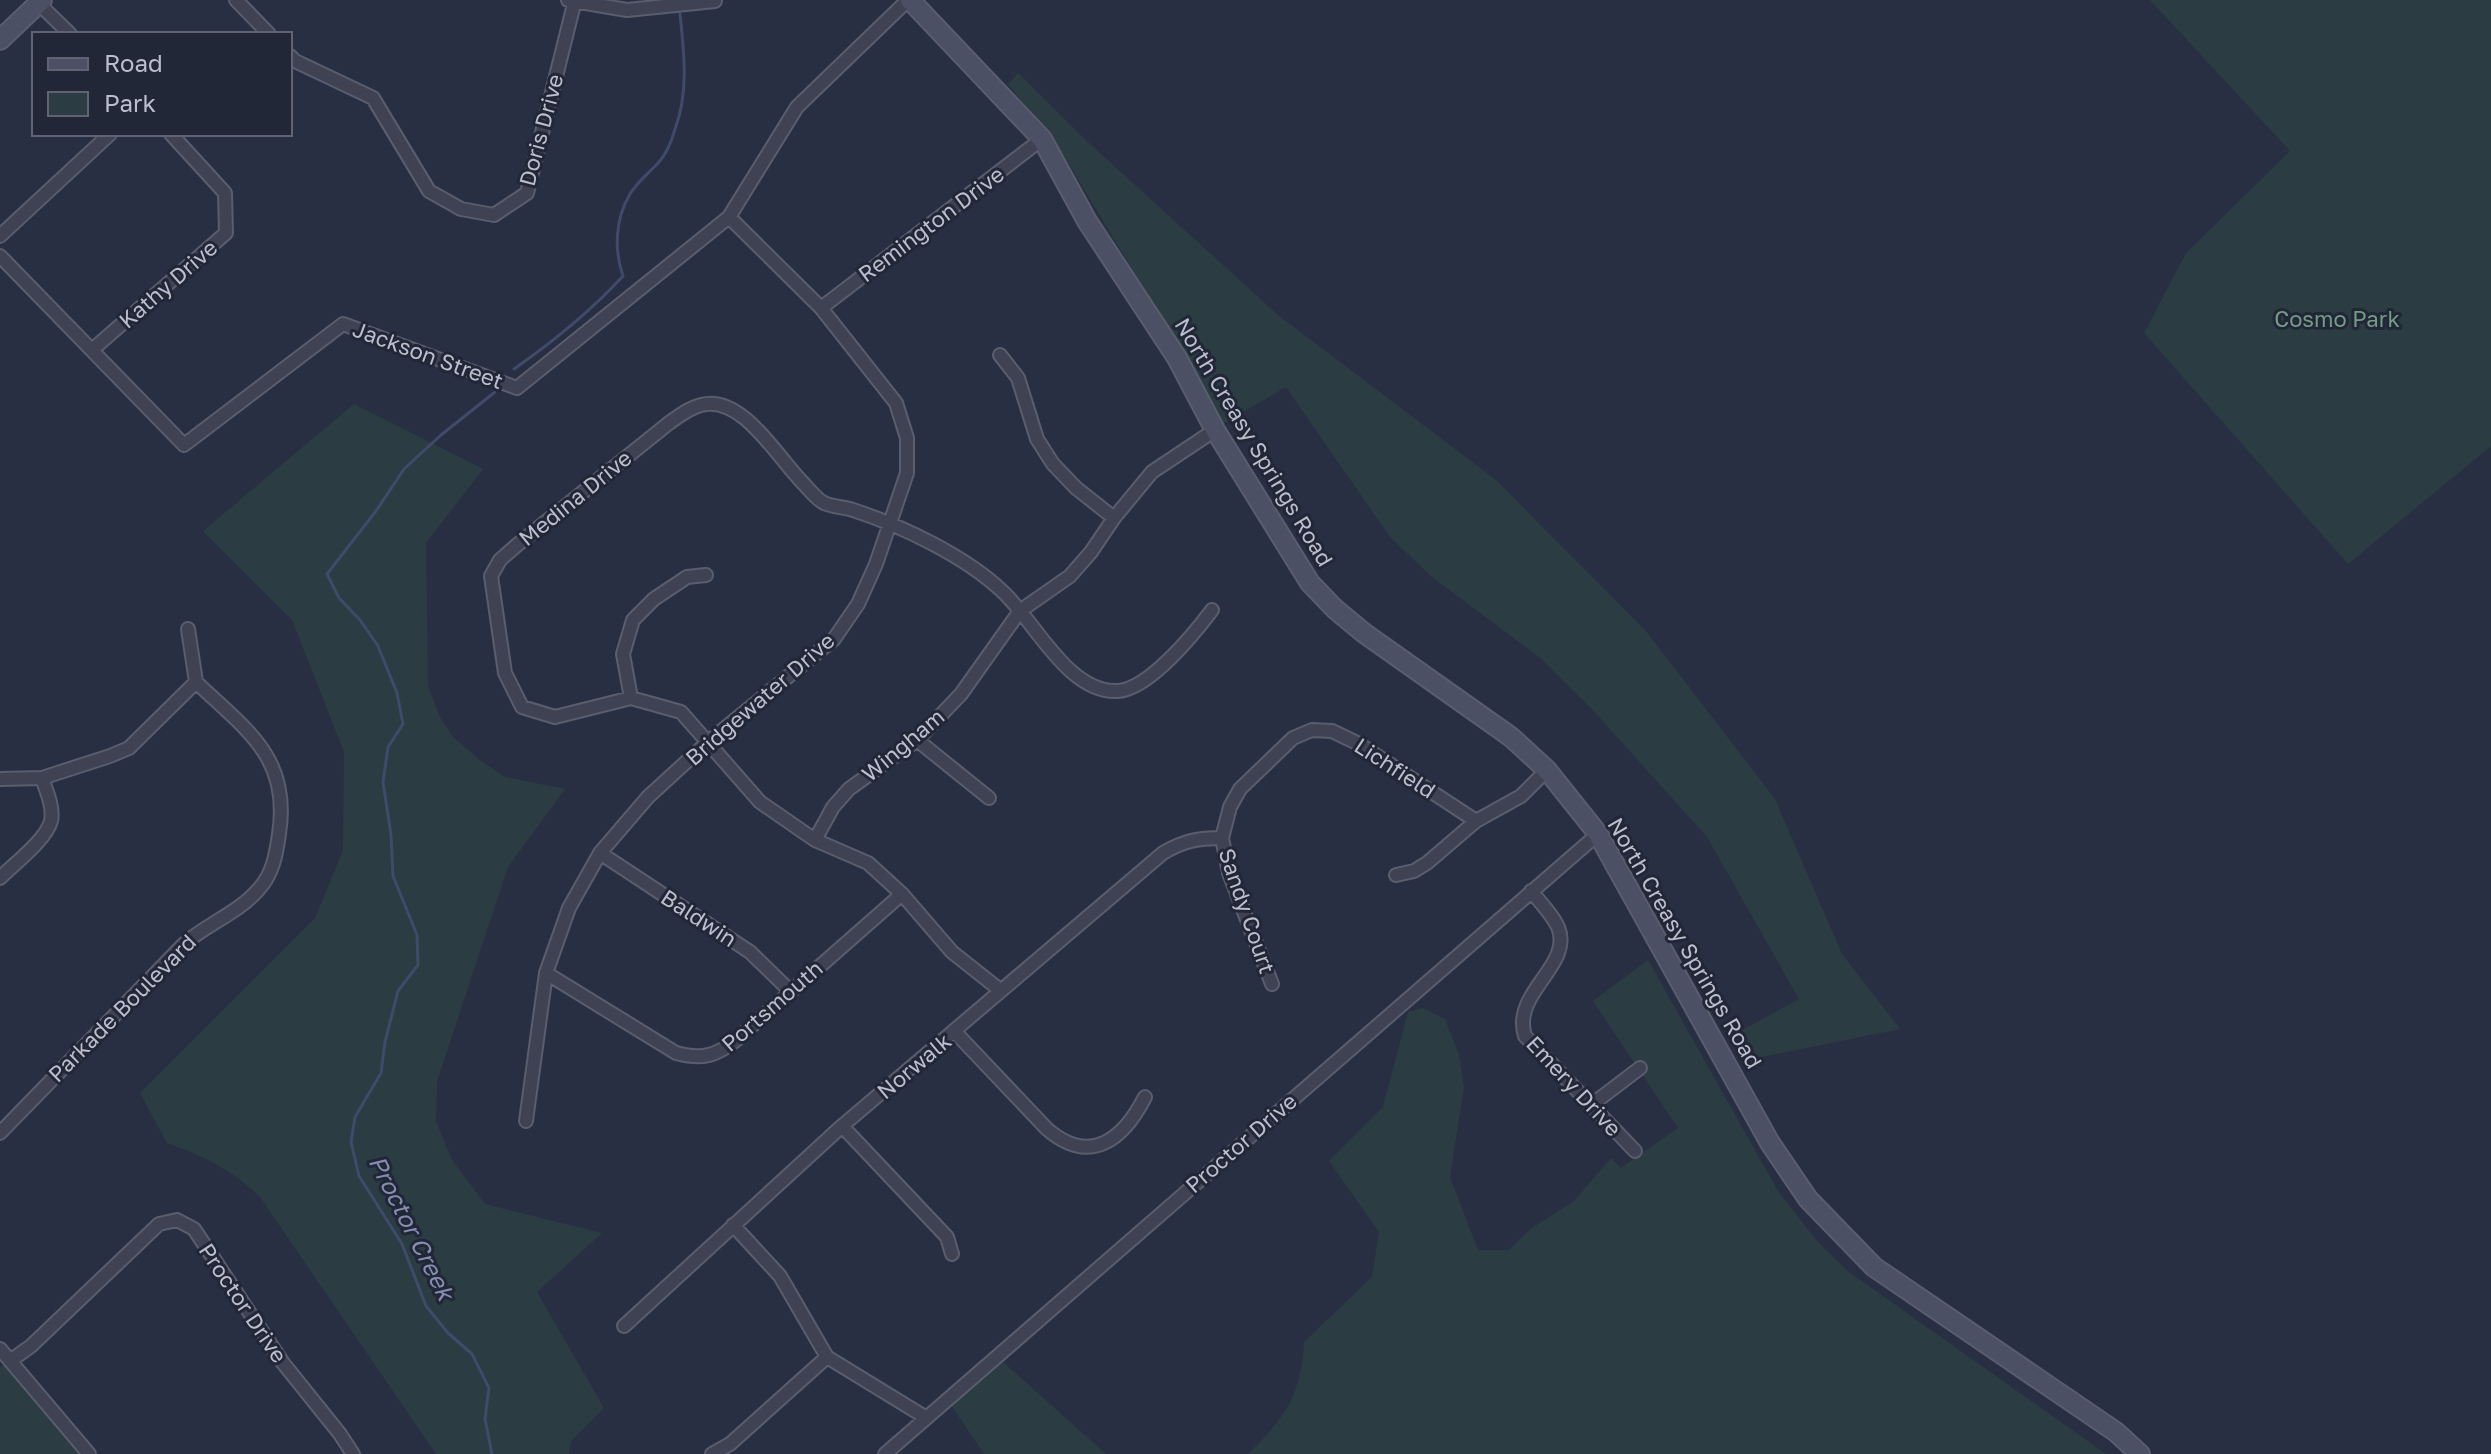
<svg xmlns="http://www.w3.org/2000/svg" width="2491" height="1454" font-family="'Golos Text',sans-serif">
<rect width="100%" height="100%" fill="#292f42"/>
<!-- green -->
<path fill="#2b3c43" d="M2150,0h341v446l-143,118 -204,-231 42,-80 104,-102z
M1018,73l72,71 188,171 218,165 150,151 129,168 67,155 58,75 -148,30 -15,-26 62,-34 -92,-162 -116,-129 -52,-51 -107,-80 -42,-40 -104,-150 -62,36 -161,-269 -55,-70z
M354,404l129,65 -57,74 2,143 12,31 13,20 28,24 24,16 60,12 -57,78 -71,214 -1,40 16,39 33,44 117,29 -65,59 67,116 -33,33 -2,13h-133l-176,-257c-27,-27 -57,-41 -93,-54l-27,-50 175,-175 28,-68 1,-98 -52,-132 -89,-89z
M1648,960l130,231 39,50 32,31 257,182h-858c37,-35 54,-61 56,-112l68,-65 7,-45 -50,-71 54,-54 25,-95 15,-4 22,11 14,36 5,32 -14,90 28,73h31l20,-20 45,-29 37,-43 10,10 57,-40 -85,-127z
M1002,1361l104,93h-122l-33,-49z
M4,1365l78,89h-82v-87z"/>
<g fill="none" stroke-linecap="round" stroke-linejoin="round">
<!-- stream -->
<path stroke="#404a6a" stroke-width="3" d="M514,369c40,-28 76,-57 109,-93 -9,-26 -8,-57 7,-82 8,-13 19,-21 29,-32 7,-8 13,-22 16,-33 14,-36 9,-77 5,-115
M492,1454l-7,-35 4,-31 -17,-34 -24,-21 -22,-27 -24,-62 -43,-68 -8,-34 4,-25 26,-44 4,-31 13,-51 20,-26 -1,-30 -24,-59 -2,-41 -8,-53 5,-35 15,-23 -6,-31 -19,-47 -18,-26 -21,-22 -12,-24 49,-63 28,-42 37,-34 54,-43"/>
<!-- street casing -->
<g stroke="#595d6d" stroke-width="16">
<path id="street" d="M35,0l35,34
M236,0l33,34
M568,0l59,10 88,-9
M290,56l5,5 78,37 56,93 32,18 33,6 33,-22 48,-193
M0,236l110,-102
M0,256l184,189 159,-121 174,64 212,-171 68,-110 111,-107
M821,308l221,-169
M92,350l134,-117 -1,-40 -54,-59
M1000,355l18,23 19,61 16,25 23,24 38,30
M188,629l8,53
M631,698l-8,-44 10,-34 21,-21 33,-22 19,-2
M917,740l72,58
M0,779l42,-1 68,-22 19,-8 67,-66
M815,840l18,-33 16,-18 68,-49 44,-46 59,-83 50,-35 21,-24 23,-34 38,-46 63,-42
M600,853l150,99 40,39
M1396,875l18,-4 13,-8 49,-42 45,-25 26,-26
M0,878c14,-14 46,-38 51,-57 3,-14 -5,-31 -9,-43
M1531,891c9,11 21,23 27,36 16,39 -47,65 -33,109l110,115
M546,973l130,80c26,7 40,3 60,-13l166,-146
M1272,984l-43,-111 -7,-35 8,-31 10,-18 53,-51 19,-8 20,1 27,13 117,77
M1000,990l-48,-38 -50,-58 -34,-31 -53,-23 -55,-38 -79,-90 -50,-14 -76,19 -33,-10 -17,-34 -14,-97 9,-16 17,-15 152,-122c10,-7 20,-15 32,-18 41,-11 76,52 101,77 6,6 14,17 22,21 9,4 20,4 29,7 49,16 112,46 149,81 33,30 66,103 116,100 31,-2 76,-57 94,-81
M955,1032l92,97c43,37 76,11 98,-32
M1590,1106l50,-38
M526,1121l20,-148 23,-65 31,-55 48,-56 60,-55 126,-103 24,-35 18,-40 31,-91v-35l-11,-35 -75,-95 -92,-91
M842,1126l105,111 5,17
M0,1133l184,-189c23,-20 54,-31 74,-54 15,-16 18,-35 21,-56 12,-77 -33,-104 -83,-152
M733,1225l47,51 47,81 98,60
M624,1326l218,-200 321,-273c20,-12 35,-15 59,-15
M0,1349l89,105
M10,1361l21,-15 128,-122 18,-4 17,9 89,134 57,71 13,20
M712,1454l18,-10 97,-87
M885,1454l713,-620"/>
</g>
<!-- secondary casing -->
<g stroke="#595d6d" stroke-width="22">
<path id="secondary" d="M910,0l132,139 45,82 90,137 38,72 95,153 25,26 29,24 147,104 36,33 51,64 172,309 38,56 66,68 242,165 24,22
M0,40l42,-40"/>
</g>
<!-- street -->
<use href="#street" stroke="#3e4252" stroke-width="12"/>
<!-- secondary -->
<use href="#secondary" stroke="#4c5065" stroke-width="18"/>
</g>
<g text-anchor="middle" stroke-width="6" stroke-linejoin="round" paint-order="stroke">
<!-- street labels -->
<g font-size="22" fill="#bbbecc" stroke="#222738">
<text transform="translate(541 130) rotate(-75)" y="8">Doris Drive</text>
<text transform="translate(931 224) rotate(-37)" y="8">Remington Drive</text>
<text transform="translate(168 284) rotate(-41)" y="8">Kathy Drive</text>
<text transform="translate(428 355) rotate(20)" y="8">Jackson Street</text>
<text transform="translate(1254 442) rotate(59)" y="8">North Creasy Springs Road</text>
<text transform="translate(575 498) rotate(-39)" y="8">Medina Drive</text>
<text transform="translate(760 699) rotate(-41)" y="8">Bridgewater Drive</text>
<text transform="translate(903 745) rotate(-40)" y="8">Wingham</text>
<text transform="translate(1395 768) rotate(33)" y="8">Lichfield</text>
<text transform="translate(1247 911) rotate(71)" y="8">Sandy Court</text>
<text transform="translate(699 918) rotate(33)" y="8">Baldwin</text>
<text transform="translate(1685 943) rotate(60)" y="8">North Creasy Springs Road</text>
<text transform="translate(772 1006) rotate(-41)" y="8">Portsmouth</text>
<text transform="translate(122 1008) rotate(-45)" y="8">Parkade Boulevard</text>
<text transform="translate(914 1066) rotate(-40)" y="8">Norwalk</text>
<text transform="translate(1574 1086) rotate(47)" y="8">Emery Drive</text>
<text transform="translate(1241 1143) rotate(-41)" y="8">Proctor Drive</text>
<text transform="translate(243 1303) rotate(56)" y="8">Proctor Drive</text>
</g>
<!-- park labels -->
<g font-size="22" fill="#749b85" stroke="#222738">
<text x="2337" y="327">Cosmo Park</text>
</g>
<!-- water labels -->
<g font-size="24" font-style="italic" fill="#858eb1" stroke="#222738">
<text transform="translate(411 1228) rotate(63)" y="8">Proctor Creek</text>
</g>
</g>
<!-- legend -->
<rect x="32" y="32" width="260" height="104" fill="#222738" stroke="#5f6373" stroke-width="2"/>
<rect x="48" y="58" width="40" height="12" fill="#4c5065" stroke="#5f6373" stroke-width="2"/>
<text x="104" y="72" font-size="24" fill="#bbbecc">Road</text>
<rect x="48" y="92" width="40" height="24" fill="#2b3c43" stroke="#5f6373" stroke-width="2"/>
<text x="104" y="112" font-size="24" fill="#bbbecc">Park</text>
</svg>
